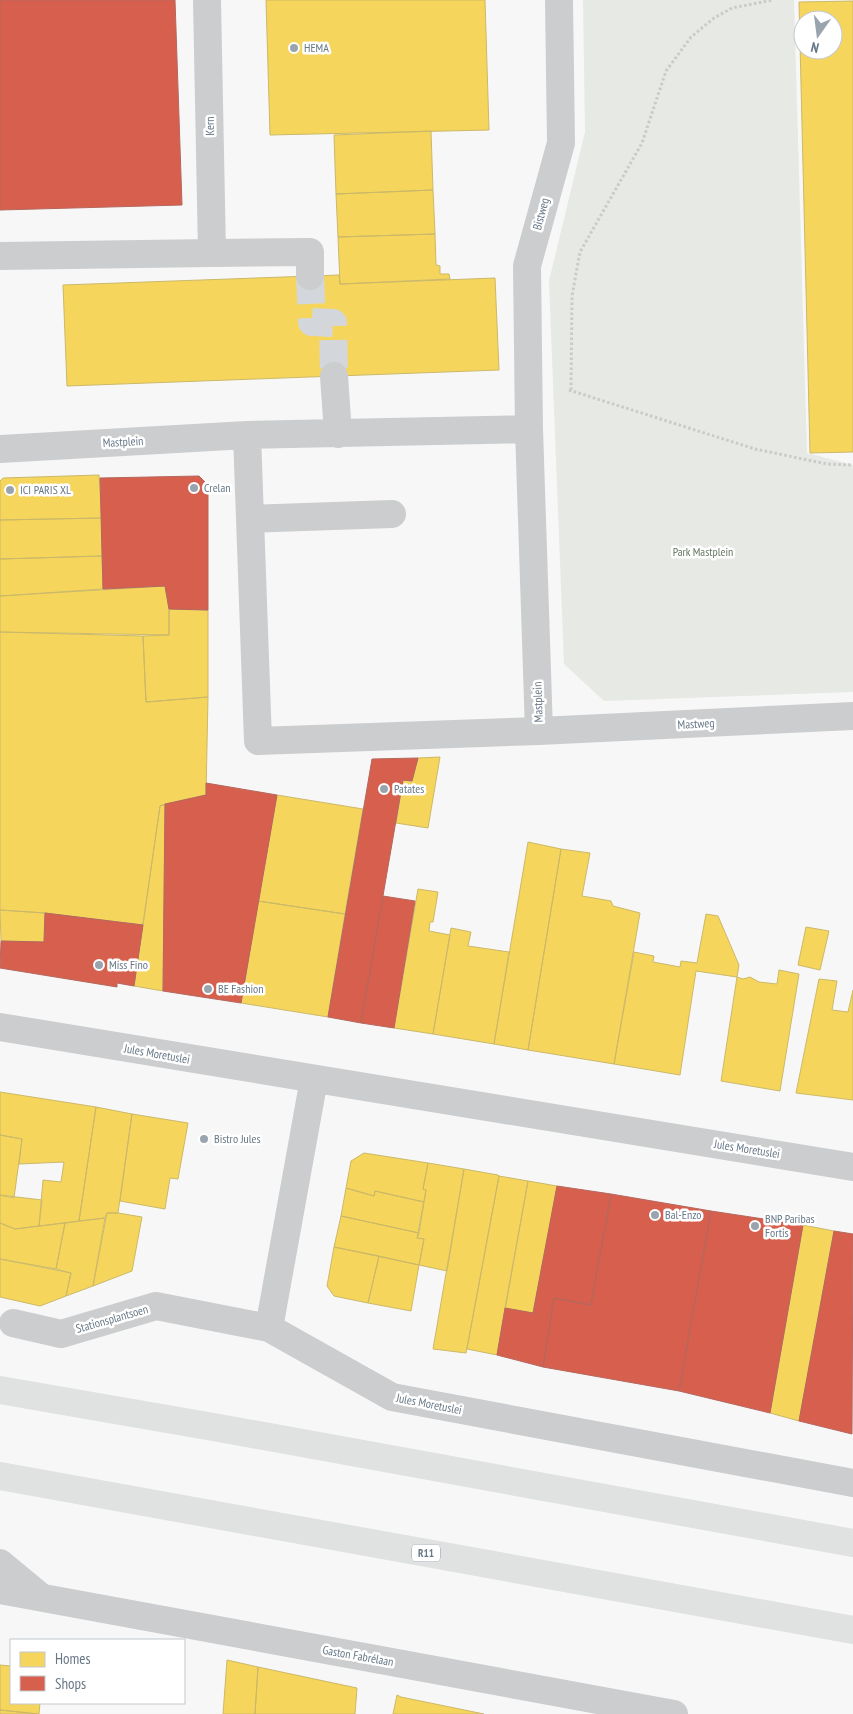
<svg xmlns="http://www.w3.org/2000/svg" width="853" height="1714" font-family="'PT Sans Narrow',sans-serif">
<rect width="100%" height="100%" fill="#f7f7f7"/>
<!-- green -->
<path fill="#e6e9e4" d="M583,0h211l13,453 46,12v227l-249,9 -40,-37 -15,-383 36,-149z"/>
<!-- homes -->
<path fill="#f6d55c" stroke="#cbb969" fill-rule="evenodd" d="M266,0h219l4,130 -219,5z
M853,1v451l-43,1 -11,-451zM803,20h30v30h-30z
M431,131l2,59 -97,4 -2,-59z
M433,190l2,44 -97,3 -2,-43z
M435,234l1,31 4,1v8h9l1,5 -110,5 -2,-47z
M339,275l1,9 155,-6 4,92 -432,16 -4,-101z
M99,475l3,43 -102,2v-39l3,-3z
M102,518v38l-102,3v-39z
M102,556l1,33 -103,7v-37z
M165,586l4,23v26l-169,-3v-36z
M169,609l39,1v87l-62,5 -3,-66 26,-1z
M0,632l143,4 3,66 62,-5 -2,98 -46,11 -17,119 -98,-12 -45,-3z
M440,757l-12,71 -32,-5 7,-43 9,1 6,-23z
M277,795l86,14 -18,105 -87,-13z
M165,804l-2,187 -29,-5 26,-180z
M528,842l33,7 -33,201 -34,-6z
M561,849l29,4 -8,43 29,5 2,5 27,7 -26,151 -86,-14z
M418,889l20,3 -5,30h-3l-1,9 21,4 -17,99 -39,-6z
M258,901l87,13 -17,103 -87,-14z
M0,910l45,3 -1,29 -43,-1z
M706,914l12,2 21,49 -2,12 -41,-6 -16,104 -66,-11 20,-112 20,4 -1,6 27,5 1,-6 16,2z
M806,927l23,4 -9,39 -22,-5z
M451,928l20,4 -3,14 41,6 -15,92 -61,-10z
M779,970l20,4 -19,117 -59,-10 16,-104 6,2 7,-2 9,5 18,2z
M819,979l18,2 -5,29 16,2 5,-22v110l-57,-7z
M0,1092l96,15 -17,114 -40,5 4,-46 18,2 3,-20 -45,2 3,-25 -22,-4z
M96,1107l36,7 -14,99h-11l-2,5 -26,3z
M132,1114l56,9 -10,56 -8,-1 -5,31 -45,-8z
M0,1135l22,4 -8,59 -14,-3z
M364,1153l64,10 -5,26 3,1 -2,12 -49,-11 -1,5 -28,-8 5,-27z
M428,1163l36,6 -17,102 -28,-6 5,-26 -7,-1 9,-48 -3,-1z
M464,1169l34,6 1,1 -33,177 -33,-4z
M499,1176l29,5 -31,174 -30,-6z
M528,1181l29,5 -24,127 -28,-5z
M346,1188l28,8 1,-5 49,11 -5,31 -78,-17z
M0,1195l42,5 -3,26 -24,3 -15,-6z
M107,1213h11l24,4 -10,54 -39,15z
M341,1216l78,17 -2,5 7,1 -5,26 -85,-18z
M105,1218l-12,68 -27,10 5,-23 -15,-4 9,-46z
M0,1223l15,6 50,-6 -9,46 -56,-10z
M803,1225l31,6 -35,190 -29,-8z
M334,1247l45,9 -11,47 -34,-7 -7,-10z
M379,1256l40,9 -8,46 -43,-8z
M0,1259l71,14 -5,23 -26,10 -40,-9z
M227,1660l31,7 -3,47h-32z
M0,1665l11,1v37h29l-1,11 -39,-4z
M258,1667l99,21 -2,26h-100z
M397,1695l4,2 83,17h-91z
M0,1710l37,4h-37z"/>
<!-- shops -->
<path fill="#d6604d" stroke="#b5675e" d="M0,0h175l7,205 -182,5z
M199,476l9,9v125l-39,-1 -4,-23 -62,3 -3,-111z
M418,758l-6,23 -9,-1 -42,243 -33,-6 44,-258z
M206,783l71,12 -36,208 -78,-12 2,-187 41,-9z
M383,896l32,5 -21,127 -33,-5z
M45,913l98,12 -9,61 -17,-3v4l-117,-19 1,-27 43,1z
M557,1186l54,8 -20,111 -37,-7 -11,69 -46,-12 8,-47 28,5z
M611,1194l100,17 -32,180 -136,-24 11,-69 37,7z
M711,1211l92,14 -33,188 -91,-22z
M834,1231l19,3 -1,200 -53,-13z"/>
<g fill="none" stroke-linecap="round" stroke-linejoin="round">
<!-- minor-tunnel -->
<path stroke="#d3d7db" stroke-width="28" stroke-dasharray="28 14" stroke-linecap="butt" d="M310,276l2,46 21,1 1,53"/>
<!-- path -->
<path stroke="#c9cacb" stroke-width="3" stroke-dasharray="2.5 2.5" stroke-linecap="butt" d="M569,390l186,59 72,15 26,1
M571,390l1,-94 8,-44 62,-109 24,-72 25,-34 23,-19 18,-10 41,-8"/>
<!-- minor -->
<path stroke="#cccdce" stroke-width="28" d="M212,253l98,-1v24
M0,256l212,-3 -5,-253
M334,376l4,58
M247,435l11,306 281,-10 314,-15
M0,449l247,-14 282,-6
M250,519l142,-5
M539,731l-10,-302 -2,-163 34,-123 -2,-143
M0,1027l853,140
M314,1079l-45,249 123,69 461,86
M13,1323l48,11 95,-28 113,22
M0,1563l41,34
M0,1590l674,124"/>
<!-- highway -->
<path stroke="#e0e1e1" stroke-width="28" d="M0,1390l219,38 634,115
M0,1476l853,154"/>
</g>
<!-- markers -->
<g fill="#99a4ae" stroke="#fff" stroke-width="2">
<circle cx="294" cy="48" r="5"/>
<circle cx="194" cy="488" r="5"/>
<circle cx="10" cy="490" r="5"/>
<circle cx="384" cy="789" r="5"/>
<circle cx="99" cy="965" r="5"/>
<circle cx="208" cy="989" r="5"/>
<circle cx="204" cy="1139" r="5"/>
<circle cx="655" cy="1215" r="5"/>
<circle cx="755" cy="1226" r="5"/>
</g>
<g text-anchor="middle" stroke-width="5" stroke-linejoin="round" paint-order="stroke">
<!-- shield labels -->
<rect fill="#fff" stroke="#95a0ab" stroke-width="1" x="412" y="1544.5" width="28" height="17" rx="4"/>
<g font-size="11" font-weight="bold" fill="#677887">
<text x="426" y="1557">R11</text>
</g>
<!-- poi labels -->
<g font-size="12" fill="#677887" stroke="#fff" text-anchor="start">
<text x="304" y="52">HEMA</text>
<text x="204" y="492">Crelan</text>
<text x="20" y="494">ICI PARIS XL</text>
<text x="394" y="793">Patates</text>
<text x="109" y="969">Miss Fino</text>
<text x="218" y="993">BE Fashion</text>
<text x="214" y="1143">Bistro Jules</text>
<text x="665" y="1219">Bal-Enzo</text>
<text x="765" y="1223">BNP Paribas<tspan x="765" dy="14">Fortis</tspan></text>
</g>
<!-- street labels -->
<g font-size="12" fill="#677887" stroke="#fff">
<text transform="translate(210 126) rotate(-91)" y="4">Kern</text>
<text transform="translate(541 214) rotate(-75)" y="4">Bistweg</text>
<text transform="translate(123 442) rotate(-3)" y="4">Mastplein</text>
<text transform="translate(538 702) rotate(-92)" y="4">Mastplein</text>
<text transform="translate(696 724) rotate(-3)" y="4">Mastweg</text>
<text transform="translate(157 1054) rotate(10)" y="4">Jules Moretuslei</text>
<text transform="translate(747 1149) rotate(9)" y="4">Jules Moretuslei</text>
<text transform="translate(112 1319) rotate(-16)" y="4">Stationsplantsoen</text>
<text transform="translate(429 1404) rotate(11)" y="4">Jules Moretuslei</text>
<text transform="translate(358 1656) rotate(10)" y="4">Gaston Fabrélaan</text>
</g>
<!-- park labels -->
<g font-size="12" fill="#667962" stroke="#fff">
<text x="703" y="556">Park Mastplein</text>
</g>
</g>
<!-- legend -->
<rect x="10" y="1639" width="175" height="65" fill="#ffffff" stroke="#c2c9cf"/>
<rect x="20" y="1652" width="25" height="15" fill="#f6d55c" stroke="#c2c9cf"/>
<text x="55" y="1664" font-size="15" fill="#677887">Homes</text>
<rect x="20" y="1676" width="25" height="15" fill="#d6604d" stroke="#c2c9cf"/>
<text x="55" y="1689" font-size="15" fill="#677887">Shops</text>
<!-- north arrow -->
<g transform="translate(818 35) rotate(194)"><circle r="24" fill="#ffffff" stroke="#c2c9cf"/>
<path d="M0-4L9 19L0 12L-9 19Z" fill="#99a4ae"/>
<text y="-8" font-size="14" font-weight="bold" text-anchor="middle" fill="#677887">N</text>
</g>
</svg>
